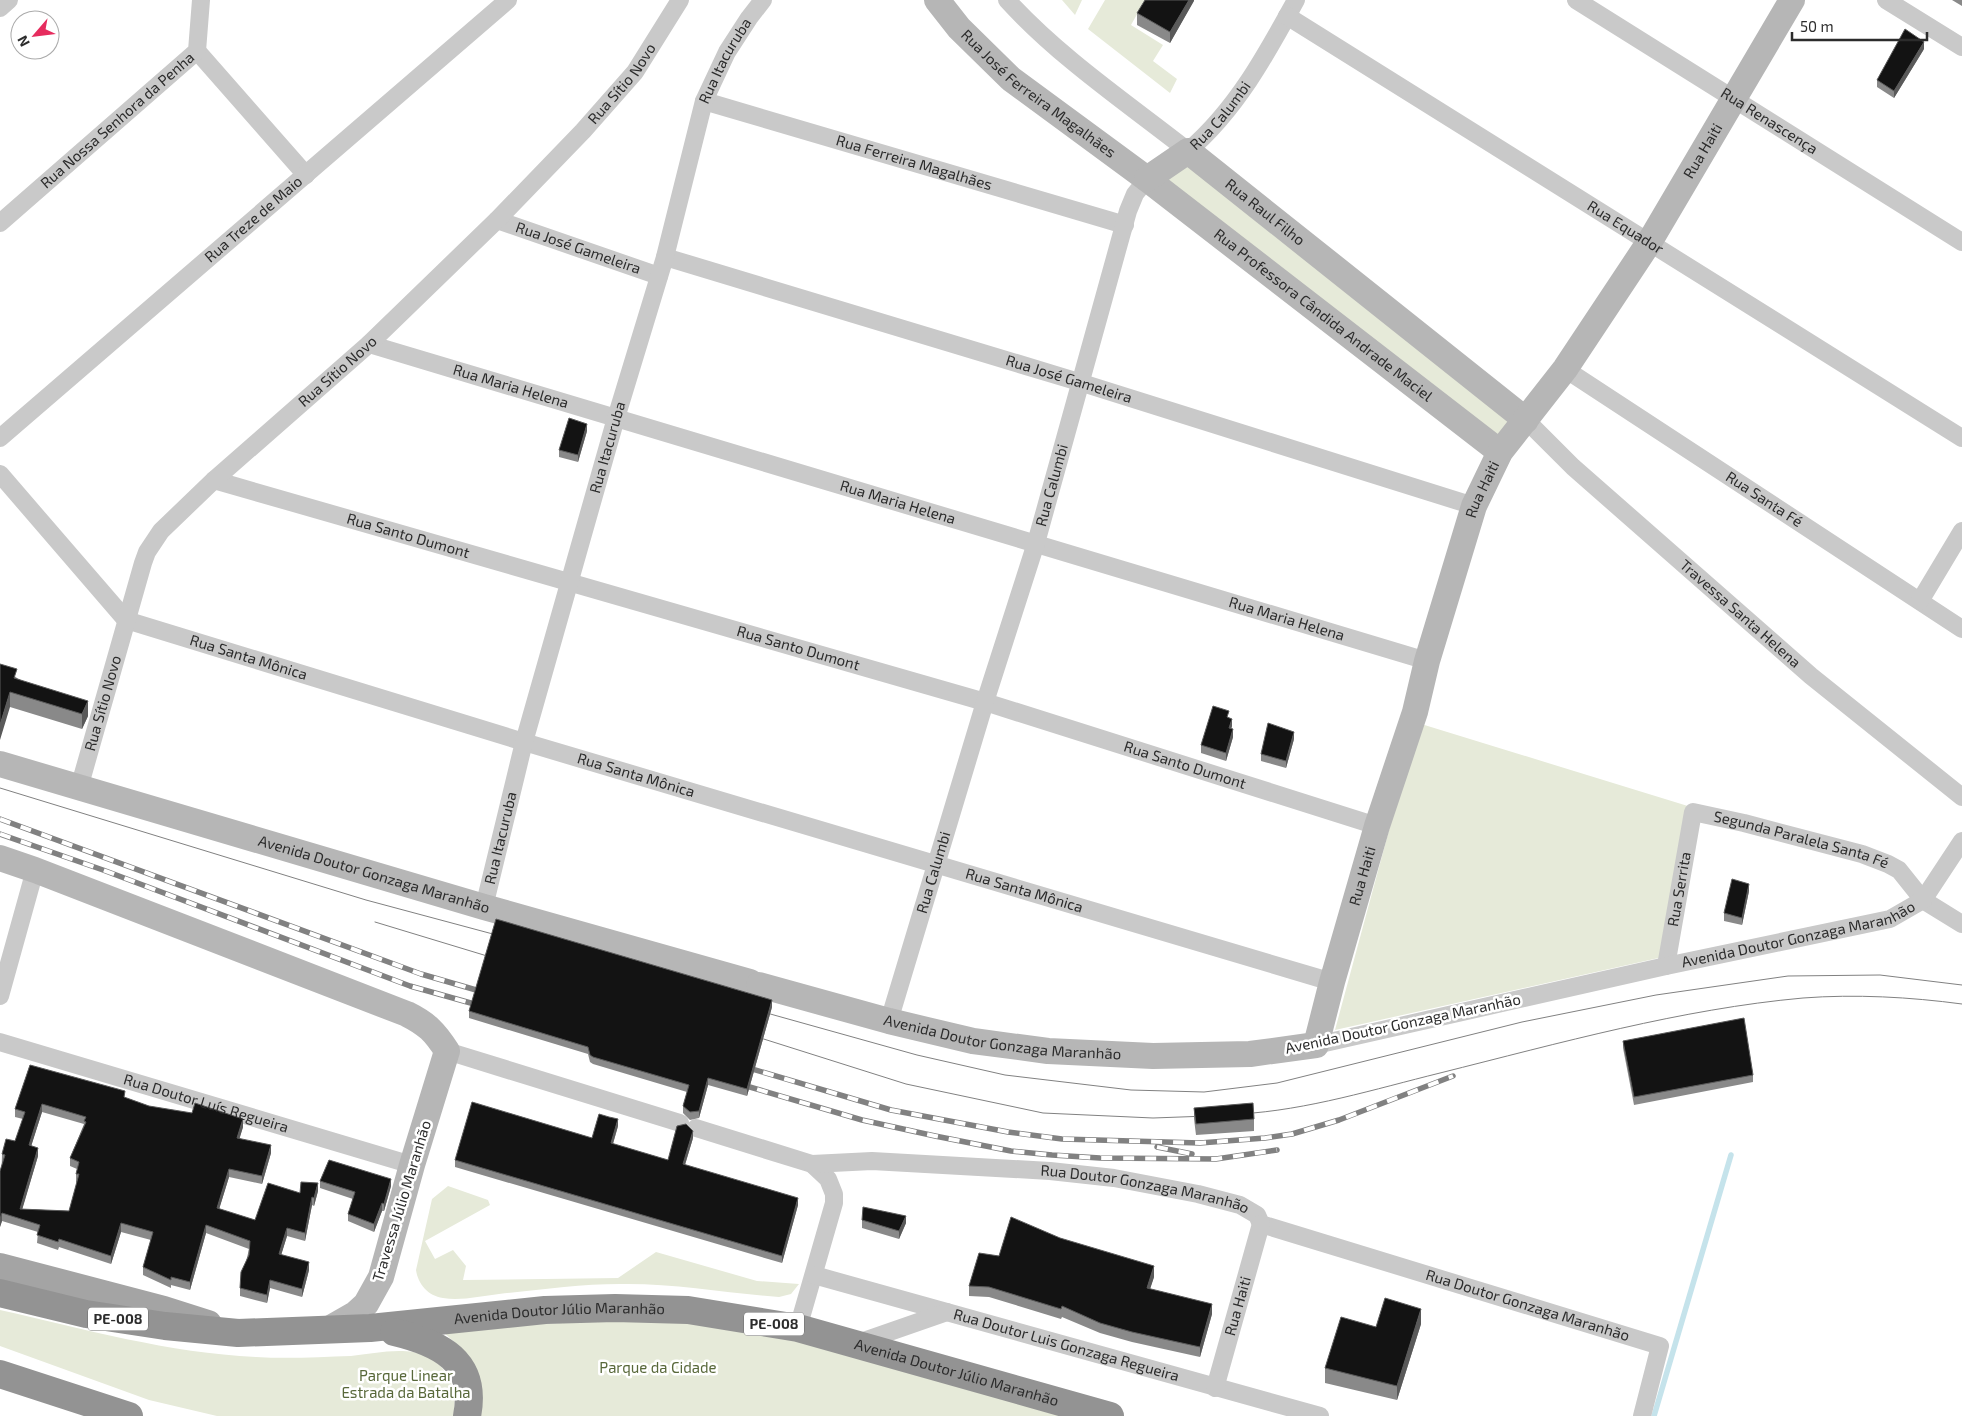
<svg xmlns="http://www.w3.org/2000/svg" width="1962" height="1416" font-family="'Exo 2',sans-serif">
<rect width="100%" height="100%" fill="#fff"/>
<!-- green -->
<path fill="#e6ead9" d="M1062,0h20l-7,15z
M1105,0h40l-14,25 32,20 -10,16 24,18 -7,14 -82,-64z
M1194,156l332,264 -26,32 -334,-260 3,-26z
M1418,723l273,84 -28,150 -328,73z
M448,1186l40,14 2,5 -65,36 10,18 18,-9 13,16 -3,14 155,-2 38,-26 101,29 42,3 -8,10 -12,3c-53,-4 -106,-14 -159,-13 -40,0 -81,6 -121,10 -18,2 -38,7 -56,4 -15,-2 -25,-14 -27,-28l16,-71z
M0,1310c84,19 169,43 256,47 31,2 64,0 95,-1 23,-2 53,-10 75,0 23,10 33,37 27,60h-236l-68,-16 -149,-54z
M595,1321h125l362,95h-608l-12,-67 -21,-19z"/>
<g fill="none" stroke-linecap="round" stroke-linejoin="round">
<!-- stream -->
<path stroke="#c5e3eb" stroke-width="5.5" d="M1654,1416l77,-261"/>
<!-- street -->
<g stroke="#c9c9c9" stroke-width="18">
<path id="s1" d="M1007,0c53,58 120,103 181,151 48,-41 78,-96 108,-151"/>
<path id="s2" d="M1576,0l386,242"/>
<path d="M1886,0l76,47"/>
<path d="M0,8l9,-8"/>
<path id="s3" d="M1287,16l675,422"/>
<path d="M197,51l109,124"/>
<path id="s4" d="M704,101l421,124"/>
<path id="s5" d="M497,220l162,56"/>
<path id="s6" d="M0,223l197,-172 4,-51"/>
<path id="s7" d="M665,257l414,125 395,124"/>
<path id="s8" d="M369,344l1058,317"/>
<path id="s9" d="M1565,369l397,260"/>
<path id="s10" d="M1526,420l47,47 238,209 151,121"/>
<path id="s11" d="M0,438l508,-438"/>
<path id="s12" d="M0,474l126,146 398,122 808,240"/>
<path id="s13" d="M214,480l771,222 392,124"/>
<path d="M1920,601l42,-70"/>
<path id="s14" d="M79,788l64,-225 4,-11 14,-21 53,-51 155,-136 128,-124 86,-89 52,-59 45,-72"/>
<path id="s15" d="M484,907l40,-165 92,-324 49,-161 39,-156 23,-49 22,-34 14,-18"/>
<path id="s16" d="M1666,966l27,-154 51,11 118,31 26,10 11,6 24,30 39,24"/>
<path d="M0,996l35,-126"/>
<path id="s17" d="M889,1021l96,-319 51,-159 92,-332 7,-17 12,-15"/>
<path id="s18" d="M0,1042l412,123"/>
<path id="s19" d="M1316,1045l350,-79 224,-47 33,-19 39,-59"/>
<path d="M447,1051l233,72"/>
<path d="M696,1128l116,36 16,15 6,15v9l-36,125"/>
<path id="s20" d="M812,1164l60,-3 178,10 64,7 84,16 42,11 17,10 4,9 399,122 -18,70"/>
<path id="s21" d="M814,1275l506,141"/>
<path d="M855,1344l92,-32"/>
<path id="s22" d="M1215,1388l46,-164"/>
</g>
<!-- secondary -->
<g stroke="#b6b6b6" stroke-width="26">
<path id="s23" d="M937,0l22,28 52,51 136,100 353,273"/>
<path id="s24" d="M1147,179l41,-28 338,269"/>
<path id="s25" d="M0,764l484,143 266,75"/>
<path d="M0,858l35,12 372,144c20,10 28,18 40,37l-35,114 -31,112 -15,27 -11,10 -28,16"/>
<path id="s26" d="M759,985l130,36 84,20 75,10 105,5 97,-2 66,-9 16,-63 45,-156 38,-114 12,-51 47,-155 26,-54 65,-83 85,-128 142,-241"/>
</g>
<!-- primary -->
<path stroke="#a4a4a4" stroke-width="28" d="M0,1267l164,43 44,14"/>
<!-- highway -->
<g stroke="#939393" stroke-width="28">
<path id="s27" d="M0,1293l86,21 79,12 73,7 132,-5 175,-18 70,-2 73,2 110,18 312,88"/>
<path d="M394,1332c46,11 84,29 73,84"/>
<path d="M0,1374l129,42"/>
</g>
<!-- tram -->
<path stroke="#818181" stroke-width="1" d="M0,788l366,112 138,37
M375,922l122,37
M756,1010l161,45 88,20 126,15 73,2 73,-9 245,-61 134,-27 132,-19 92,-1 82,10
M751,1035l155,49 137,29 110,5 55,-2
M1240,1114c68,-4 135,-25 200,-41 120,-30 241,-64 363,-75 52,-4 107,-1 159,6"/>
<!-- rail casing -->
<g stroke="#818181" stroke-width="5.5">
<path id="rail" d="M0,819l421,155 69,20
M0,834l103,36 307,116 75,21
M742,1066l149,44 117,22 54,7 138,4 65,-5 27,-4 47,-14 114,-44
M736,1083l126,37 73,16 76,15 41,4 48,3 116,1 61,-9
M1157,1147l35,7"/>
</g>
<!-- rail -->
<use href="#rail" stroke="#fff" stroke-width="4" stroke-dasharray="11" stroke-linecap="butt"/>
</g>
<!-- wall -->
<path fill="#898989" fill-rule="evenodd" d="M1194,0l-24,43 -33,-18v-12z
M1952,0h10v6z
M1924,49l-30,49 -17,-11v-7z
M587,431l-9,31 -19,-5v-7z
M0,664l17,14 71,38 -6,13 -72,-22z
M1229,718l3,8 -1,3 2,8 -7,24 -25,-8v-8z
M1294,739l-8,29 -25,-7v-7z
M1749,891l-7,34 -18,-4v-8z
M772,1007l-25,89 -39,-11 -9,33 -9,2 -7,-7v-7l4,-14 -94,-28 -3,-2 -2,-8 -119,-36v-7z
M1623,1041l130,34v7l-119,23 -11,-57z
M30,1065l119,41 94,21 -4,12 32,14 -9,31 -33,-7 -10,32 36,11 45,-27 18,-2 -4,15 -2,-1 -7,36 -18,-5 -6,19 28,15 -7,27 -32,-9 -3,15 -27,-7v-8l9,-39 -43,-16 -16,57 -19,-5v3l-28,-13v-8l8,-27 -30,-8 -10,32 -52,-17 -1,3 -21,-7 1,-11 -36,-11 -2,6 2,-73 13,-13 8,-22 -8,-2v-8zM42,1112l42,12 -14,34v8l7,3 -1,5v8h1l-8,29 -47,-2 16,-53 -7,-10z
M1194,1108l60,11v12l-58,4 -2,-16z
M618,1126l-5,18 55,16 25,-22 -8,27 113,40 -16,58 -327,-96v-7l137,-22z
M320,1181l71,5 -7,25h-2l-8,21 -26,-11v-7l5,-15 -33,-11z
M862,1220l44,3 -7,16 -37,-11z
M1060,1238l94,39 -4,12 62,25 -12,43 -68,-15 -32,-9 -38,-16 -1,2 -72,-22 -20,-1v-10l30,-30z
M1421,1324l-24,76 -72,-17v-15l51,-41z"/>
<!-- shaded-wall -->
<path fill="#5a5a5a" d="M1189,0h5v1l-24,42v-11z
M1924,42v7l-30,49v-7z
M587,424v7l-9,31v-7z
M10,692v15l-10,33v-15z
M88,701v15l-6,13v-15z
M1232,719v7l-3,9v-7z
M1233,729v8l-7,24v-8z
M1294,732v7l-8,29v-7z
M1749,884v7l-7,34v-7z
M772,1000v7l-25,89v-7z
M708,1078v7l-9,33v-7z
M42,1104v8l-13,41v-8z
M243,1119v8l-6,20v-9z
M618,1119v7l-7,24v-7z
M693,1131v7l-10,33v-7z
M271,1145v8l-9,31v-8z
M38,1148v8l-18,61v-8z
M229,1169v8l-12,39v-8z
M391,1179v7l-7,25v-7z
M318,1183v8l-4,15v-8z
M312,1197v8l-7,36v-8z
M798,1198v7l-16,58v-7z
M382,1203v8l-8,21v-8z
M2,1213v8l-2,6v-8z
M906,1216v7l-7,16v-8z
M121,1223v9l-10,32v-8z
M206,1225v8l-16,57v-8z
M287,1228v8l-8,26v-8z
M309,1262v8l-7,27v-8z
M1154,1266v11l-7,21v-10z
M270,1280v8l-3,15v-8z
M1212,1304v10l-12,43v-10z
M1421,1309v15l-24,76v-14z"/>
<!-- building -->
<path fill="#131313" stroke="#5a5a5a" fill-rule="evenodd" d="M1145,0h44l-19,32 -33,-19z
M1905,29l19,13 -30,49 -17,-11z
M569,418l18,6 -9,31 -19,-5z
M0,664l17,5 -3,9 74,23 -6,13 -72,-22 -10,33z
M1213,706l16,5 -2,6 5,2 -3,9 4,1 -7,24 -25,-8z
M1268,723l26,9 -8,29 -25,-7z
M1732,879l17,5 -7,34 -18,-5z
M496,919l276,81 -25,89 -39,-11 -9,33 -9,1 -7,-6 6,-21 -96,-28 -3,-2 -2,-8 -119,-36z
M1744,1018l9,57 -119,22 -11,-56z
M30,1065l95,26 -1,6 25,9 43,7 3,-10 48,16 -6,19 34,7 -9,31 -33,-7 -12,39 38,12 13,-37 32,10 1,-11 17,1 -4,15 -2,-1 -7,36 -18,-5 -8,26 30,8 -7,27 -32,-9 -3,15 -27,-7 1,-16 8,-17 1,-14 -44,-16 -16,57 -19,-5v3l-28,-13 10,-35 -32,-9 -10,33 -52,-17 -1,3 -21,-7 3,-10 -38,-12 -2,6v-48l5,-16 -3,-1 4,-15 9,2 10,-29 -10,-3zM42,1104l44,13 -2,4 2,1 -16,36 9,4 -3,12h3l-10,37 -49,-2 18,-61 -9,-3z
M472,1102l120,36 7,-24 10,3 9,2 -7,24 57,17 9,-34 9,-2 7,7 -10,33 115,34 -16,58 -327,-96z
M1253,1103l1,16 -58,5 -2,-16z
M329,1160l62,19 -7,25 -2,-1 -8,21 -26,-10 7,-22 -35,-11z
M863,1207l43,9 -7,15 -37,-11z
M1011,1217l49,21 94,28 -7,22 65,16 -12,43 -68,-15 -32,-9 -38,-17 -1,3 -72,-22 -20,-1 10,-33 20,3z
M1385,1298l36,11 -24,77 -72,-18 16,-51 35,10z"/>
<g text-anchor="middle" stroke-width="5" stroke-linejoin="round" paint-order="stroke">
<!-- shield labels -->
<g fill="#fff" stroke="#6b6b6b" stroke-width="1">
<rect x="88" y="1307.5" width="60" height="23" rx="4"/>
<rect x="744" y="1312.5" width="60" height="23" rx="4"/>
</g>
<g font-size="14" font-weight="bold" fill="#2c2c2c">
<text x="118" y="1324">PE-008</text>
<text x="774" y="1329">PE-008</text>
</g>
<!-- street labels -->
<g font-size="15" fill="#2c2c2c" stroke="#fff">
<text dy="5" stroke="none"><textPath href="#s15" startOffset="881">Rua Itacuruba</textPath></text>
<text dy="5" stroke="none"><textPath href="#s14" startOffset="914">Rua Sítio Novo</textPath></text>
<text dy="5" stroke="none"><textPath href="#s23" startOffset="139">Rua José Ferreira Magalhães</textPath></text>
<text dy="5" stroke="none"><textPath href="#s1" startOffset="284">Rua Calumbi</textPath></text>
<text dy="5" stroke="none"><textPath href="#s6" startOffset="156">Rua Nossa Senhora da Penha</textPath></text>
<text dy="5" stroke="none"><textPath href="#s2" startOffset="228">Rua Renascença</textPath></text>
<text dy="5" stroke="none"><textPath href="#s26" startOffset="1551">Rua Haiti</textPath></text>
<text dy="5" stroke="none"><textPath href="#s4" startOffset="219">Rua Ferreira Magalhães</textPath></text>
<text dy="5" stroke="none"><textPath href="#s24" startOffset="148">Rua Raul Filho</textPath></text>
<text dy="5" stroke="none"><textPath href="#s11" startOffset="335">Rua Treze de Maio</textPath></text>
<text dy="5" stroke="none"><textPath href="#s3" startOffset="399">Rua Equador</textPath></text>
<text dy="5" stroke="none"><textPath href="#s5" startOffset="86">Rua José Gameleira</textPath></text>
<text dy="5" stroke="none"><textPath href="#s23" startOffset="500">Rua Professora Cândida Andrade Maciel</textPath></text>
<text dy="5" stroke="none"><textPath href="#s14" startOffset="509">Rua Sítio Novo</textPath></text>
<text dy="5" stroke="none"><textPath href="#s7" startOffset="422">Rua José Gameleira</textPath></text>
<text dy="5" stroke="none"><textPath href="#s8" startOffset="148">Rua Maria Helena</textPath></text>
<text dy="5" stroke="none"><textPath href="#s15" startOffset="476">Rua Itacuruba</textPath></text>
<text dy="5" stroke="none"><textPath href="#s17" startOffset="560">Rua Calumbi</textPath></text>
<text dy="5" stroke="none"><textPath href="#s26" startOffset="1146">Rua Haiti</textPath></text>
<text dy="5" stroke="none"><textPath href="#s9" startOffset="238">Rua Santa Fé</textPath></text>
<text dy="5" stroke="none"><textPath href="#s8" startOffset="552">Rua Maria Helena</textPath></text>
<text dy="5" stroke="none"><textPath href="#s13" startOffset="202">Rua Santo Dumont</textPath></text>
<text dy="5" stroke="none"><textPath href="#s10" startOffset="289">Travessa Santa Helena</textPath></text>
<text dy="5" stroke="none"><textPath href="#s8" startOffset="958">Rua Maria Helena</textPath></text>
<text dy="5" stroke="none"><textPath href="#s13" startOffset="608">Rua Santo Dumont</textPath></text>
<text dy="5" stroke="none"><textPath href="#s12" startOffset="321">Rua Santa Mônica</textPath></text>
<text dy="5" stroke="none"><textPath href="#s14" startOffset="88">Rua Sítio Novo</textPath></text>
<text dy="5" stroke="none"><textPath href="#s13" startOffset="1012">Rua Santo Dumont</textPath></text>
<text dy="5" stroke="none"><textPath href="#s12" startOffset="726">Rua Santa Mônica</textPath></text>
<text dy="5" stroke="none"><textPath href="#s15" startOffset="71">Rua Itacuruba</textPath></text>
<text dy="5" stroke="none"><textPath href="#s16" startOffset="268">Segunda Paralela Santa Fé</textPath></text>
<text dy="5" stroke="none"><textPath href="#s17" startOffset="155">Rua Calumbi</textPath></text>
<text dy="5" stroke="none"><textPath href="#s25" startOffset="390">Avenida Doutor Gonzaga Maranhão</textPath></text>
<text dy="5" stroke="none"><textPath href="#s26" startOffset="741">Rua Haiti</textPath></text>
<text dy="5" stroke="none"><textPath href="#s16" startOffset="78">Rua Serrita</textPath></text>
<text dy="5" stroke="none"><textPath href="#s12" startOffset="1131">Rua Santa Mônica</textPath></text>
<text dy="5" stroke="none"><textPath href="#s19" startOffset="495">Avenida Doutor Gonzaga Maranhão</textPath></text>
<text transform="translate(1403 1024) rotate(-12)" y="5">Avenida Doutor Gonzaga Maranhão</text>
<text dy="5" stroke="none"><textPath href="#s26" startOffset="250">Avenida Doutor Gonzaga Maranhão</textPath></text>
<text dy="5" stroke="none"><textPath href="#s18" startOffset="215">Rua Doutor Luís Regueira</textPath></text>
<text dy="5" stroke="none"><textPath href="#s20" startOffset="335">Rua Doutor Gonzaga Maranhão</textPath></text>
<text transform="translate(402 1201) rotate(-73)" y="5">Travessa Júlio Maranhão</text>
<text dy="5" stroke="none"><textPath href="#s20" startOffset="740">Rua Doutor Gonzaga Maranhão</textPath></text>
<text dy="5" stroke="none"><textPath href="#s22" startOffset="85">Rua Haiti</textPath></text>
<text dy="5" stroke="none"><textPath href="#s27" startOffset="564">Avenida Doutor Júlio Maranhão</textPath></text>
<text dy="5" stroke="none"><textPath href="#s21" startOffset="262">Rua Doutor Luis Gonzaga Regueira</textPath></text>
<text dy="5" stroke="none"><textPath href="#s27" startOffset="969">Avenida Doutor Júlio Maranhão</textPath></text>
</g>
<!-- park labels -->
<g font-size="15" fill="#58683a" stroke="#fff">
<text x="658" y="1373">Parque da Cidade</text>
<text x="406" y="1381">Parque Linear<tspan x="406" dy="17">Estrada da Batalha</tspan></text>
</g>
</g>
<!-- north arrow -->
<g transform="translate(35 35) rotate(242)"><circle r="24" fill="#ffffff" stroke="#ababab"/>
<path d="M0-4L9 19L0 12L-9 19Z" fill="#e62c5e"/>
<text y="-8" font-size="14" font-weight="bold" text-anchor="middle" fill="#2c2c2c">N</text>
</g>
<!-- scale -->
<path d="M1792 32v8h135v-8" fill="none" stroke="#2c2c2c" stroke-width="2.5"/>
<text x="1800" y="32" font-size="15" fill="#2c2c2c" stroke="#ffffff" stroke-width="4" paint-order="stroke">50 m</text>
</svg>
